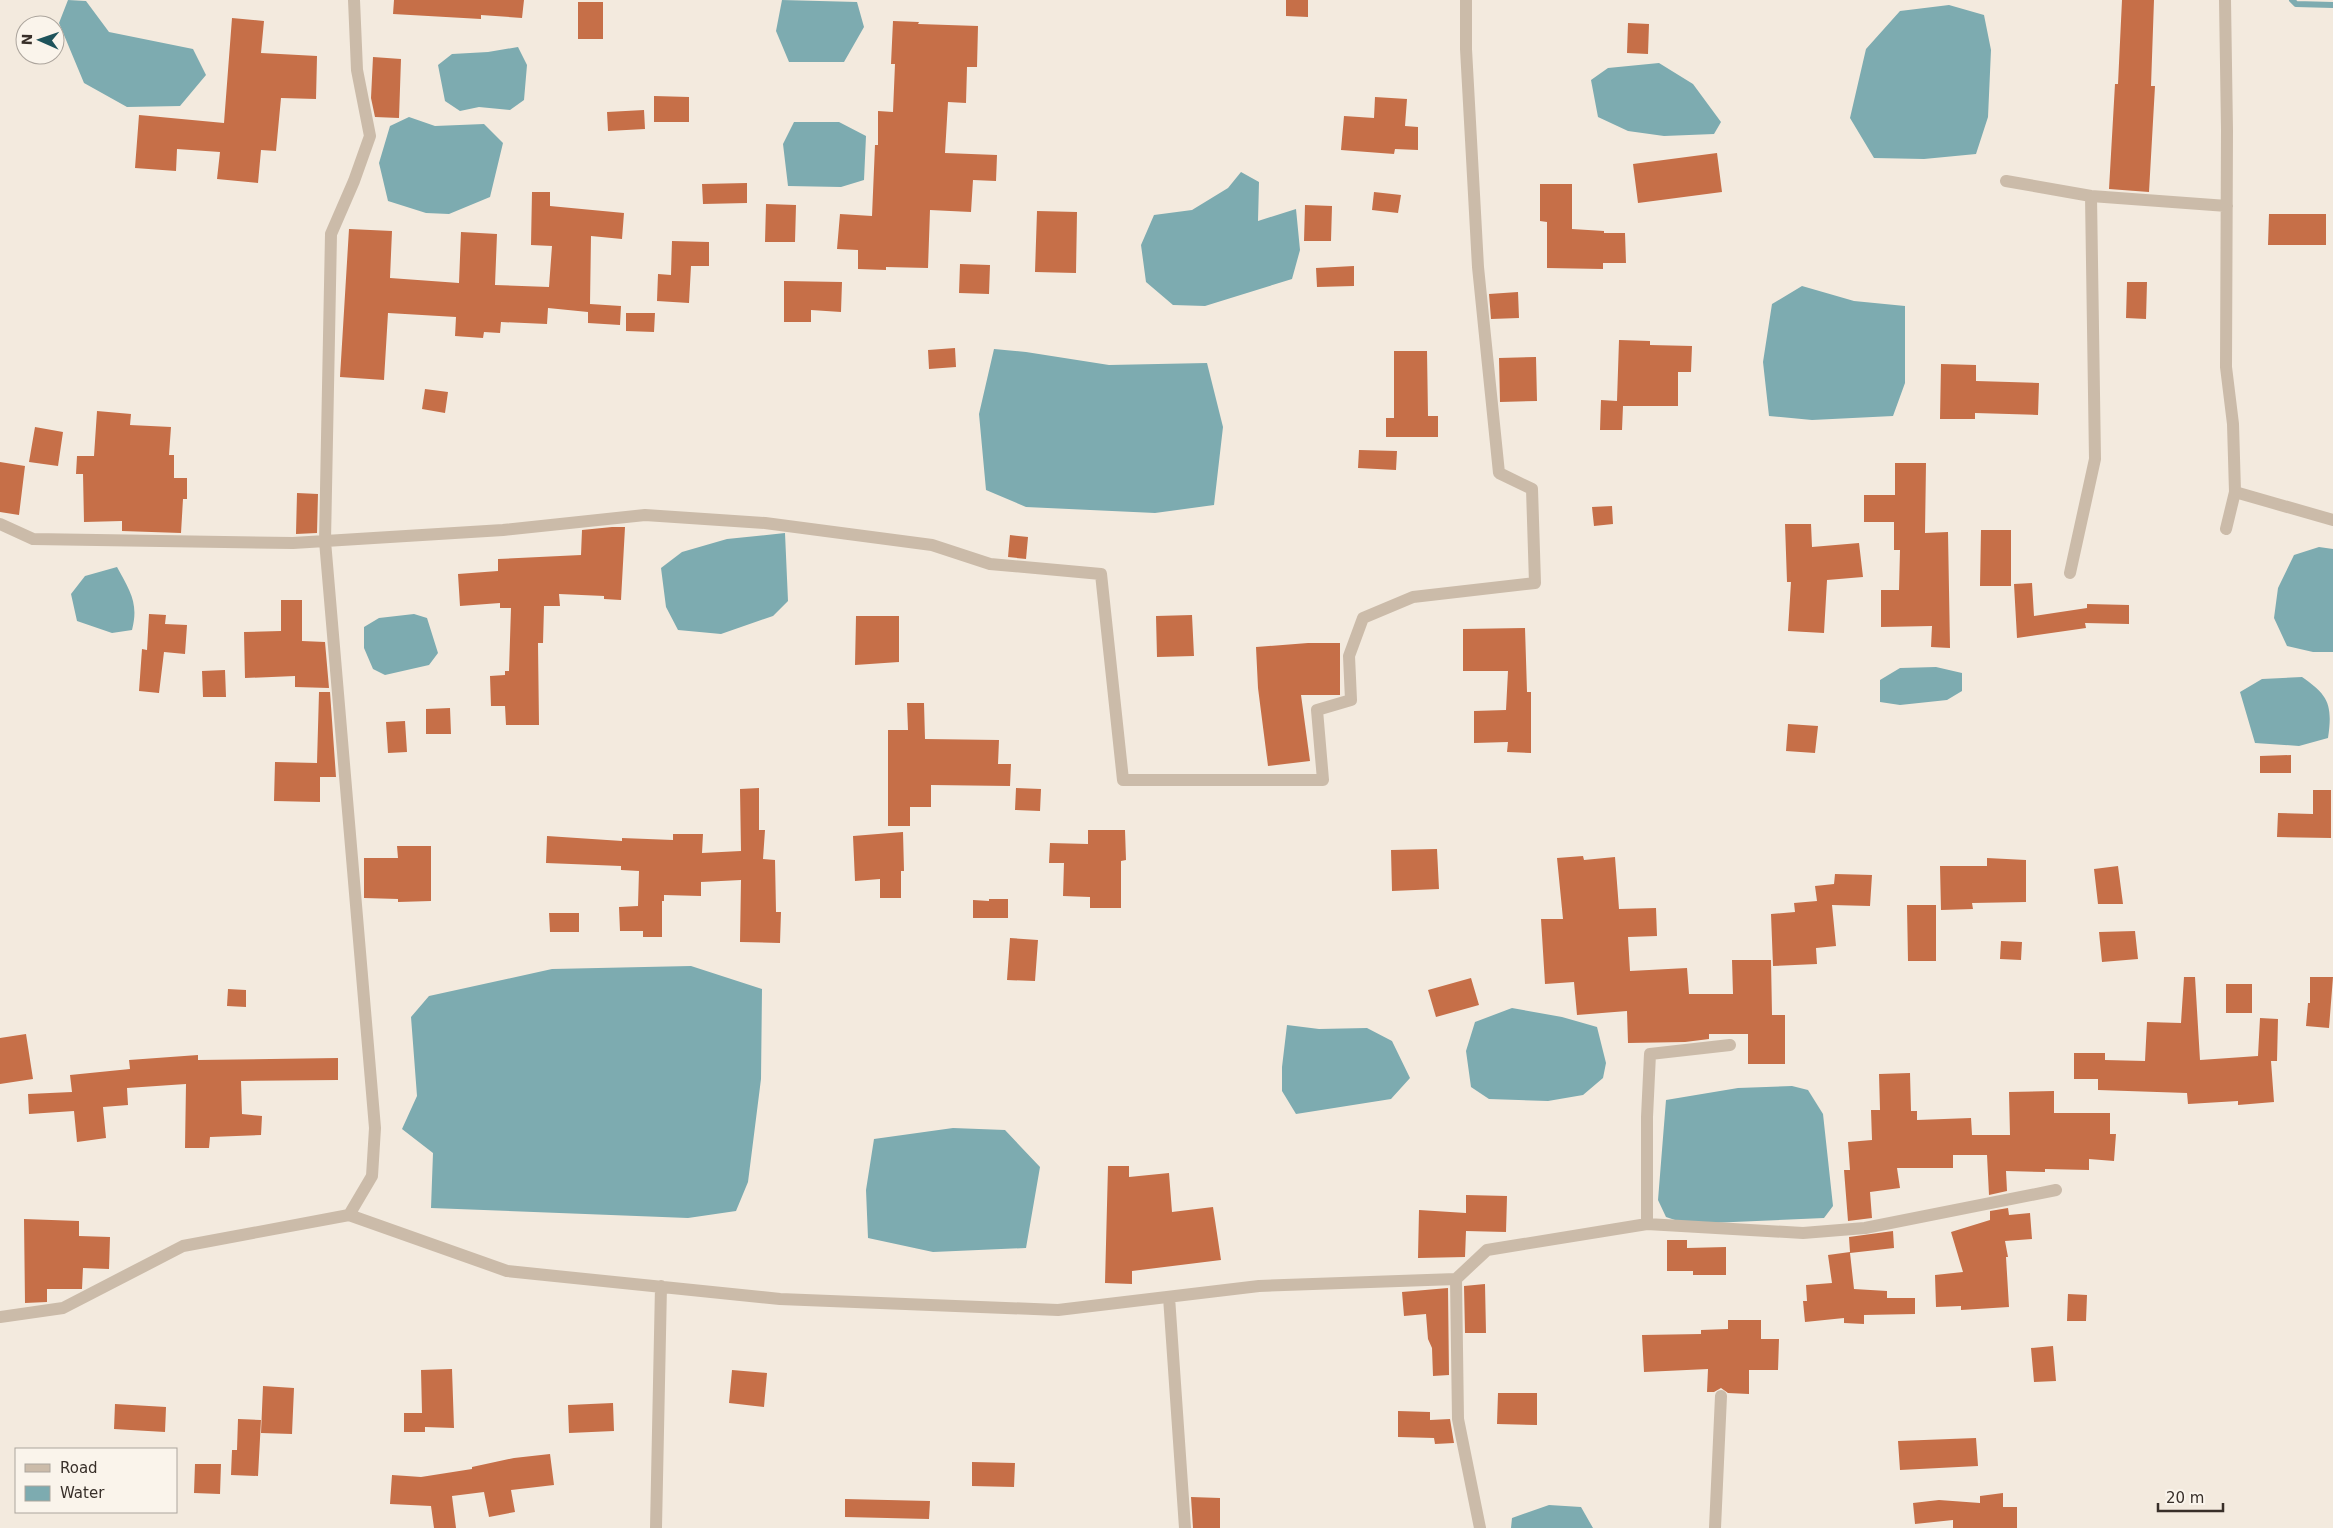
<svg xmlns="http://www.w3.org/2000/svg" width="2333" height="1528" font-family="'DejaVu Sans',sans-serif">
<rect width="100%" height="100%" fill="#f3eade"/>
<!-- water -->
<path fill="#7dabb0" d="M68,0l18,1 23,31 84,17 13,26 -26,31 -53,1 -43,-24 -25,-60z
M782,0l75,2 7,25 -20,35h-55l-13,-31z
M1949,5l35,10 7,35 -3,67 -12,37 -52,5 -50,-1 -24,-40 16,-69 34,-38z
M518,47l9,18 -3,35 -14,10 -31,-3 -19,4 -15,-10 -7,-36 14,-11 36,-2z
M1659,63l34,21 28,38 -7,12 -50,2 -36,-5 -30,-14 -7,-37 17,-12z
M409,117l26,9 49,-2 19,19 -13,54 -41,17 -23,-1 -38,-12 -9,-38 11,-37z
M794,122h45l27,14 -2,44 -23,7 -53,-1 -5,-42z
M1241,172l18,10 -1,39 38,-12 4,41 -8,29 -87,27 -32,-1 -27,-23 -5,-37 13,-30 38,-5 36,-22z
M1802,286l52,15 51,5v77l-12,33 -81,4 -43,-4 -6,-54 9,-58z
M994,349l32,3 83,13 98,-2 16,64 -9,78 -59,8 -129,-6 -40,-17 -7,-76z
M785,533l3,68 -15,15 -52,18 -43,-4 -12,-23 -5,-39 21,-16 45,-13z
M2319,547l14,2v103h-20l-26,-6 -13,-28 4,-30 16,-33z
M117,567c13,24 22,36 15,63l-20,3 -35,-12 -6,-27 14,-18z
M414,614l13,4 11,35 -9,12 -44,10 -12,-6 -9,-21v-21l15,-9z
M1936,667l26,6v18l-15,9 -47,5 -20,-3v-22l20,-12z
M2302,677c26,18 31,27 26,61l-29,8 -44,-3 -15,-51 22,-13z
M691,966l71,23 -1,90 -13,103 -12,29 -48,7 -257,-10 2,-55 -31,-24 15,-33 -6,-79 18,-21 123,-27z
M1512,1008l50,9 35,10 9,36 -3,15 -20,17 -35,6 -59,-2 -18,-12 -5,-36 9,-29z
M1287,1025l32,4 48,-1 25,13 18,37 -19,21 -95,15 -14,-23v-24z
M1792,1086l16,4 15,24 10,92 -9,12 -137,6 -21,-7 -8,-17 8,-100 72,-12z
M953,1128l52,2 35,37 -14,81 -93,4 -65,-14 -2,-48 8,-51z
M1549,1505l32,2 12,21h-82l1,-10z"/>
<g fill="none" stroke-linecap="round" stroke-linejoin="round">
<!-- stream -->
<path stroke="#7dabb0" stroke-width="6" d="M2292,0l4,4 37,1"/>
</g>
<!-- building -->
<path fill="#c66f48" d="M394,0h130l-2,18 -41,-3v4l-88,-5z
M1286,0h22v17l-22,-1z
M2122,0h32l-3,86h4l-6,106 -40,-3 6,-105h3z
M578,2h25v37h-25z
M232,18l32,3 -3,32 56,3 -1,43 -35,-1 -5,53 -15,-1 -3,33 -41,-4 3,-27 -43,-3 -1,22 -41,-3 4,-53 85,8z
M893,21l26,1 -1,2 60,2 -1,41h-10l-1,36 -18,-1 -3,51 52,2 -1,26 -23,-1 -2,32 -41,-2 -2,58 -42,-1v3l-28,-1v-19l-21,-1 3,-35 32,2 3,-71h3v-34l15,1 2,-48h-4z
M1628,23l21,1 -1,30 -21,-1z
M373,57l28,2 -2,59 -24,-1 -4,-19z
M654,96l35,1v25h-35z
M1375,97l32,2 -2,27 13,1v23l-23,-1 -1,5 -53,-4 3,-34 30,2z
M644,110l1,19 -37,2 -1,-19z
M1717,153l5,39 -84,11 -5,-39z
M747,183v20l-44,1 -1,-20z
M1540,184h32v45l32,2v2h21l1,30h-23v6l-56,-1v-46l-7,-1z
M532,192h18v14l74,7 -2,26 -31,-3 -1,68 31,2 -1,19 -32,-2v-11l-40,-4 -1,16 -46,-2 -1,11 -16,-1 -1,6 -28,-2 1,-19 -68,-4 -4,67 -44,-3 9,-148 43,2 -2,47 69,5 2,-51 36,2 -2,51 54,2 3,-41 -21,-1z
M1374,192l27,3 -3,18 -26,-3z
M766,204l30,1 -1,37h-30z
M1305,205l27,1 -1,35h-27z
M1037,211l40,1 -1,61 -41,-1z
M2269,214h57v31h-58z
M672,241l37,1v24h-18l-2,37 -32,-2 1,-27 13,1z
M960,264l30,1 -1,29 -30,-1z
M1354,266v20l-37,1 -1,-19z
M784,281l58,1 -1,30 -30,-2v12h-27z
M2127,282h20l-1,37 -20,-1z
M1518,292l1,26 -28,1 -2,-25z
M626,313h29l-1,19 -28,-1z
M1619,340l31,1v4l42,1 -1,26h-13v34h-55l-1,24h-22l1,-30 16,1z
M955,348l1,19 -27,2 -1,-19z
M1394,351h33l1,65h10v21h-52v-19h8z
M1536,357l1,44 -37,1 -1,-44z
M1941,364l35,1v16l63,2 -1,32 -63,-2v6h-35z
M425,389l23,3 -3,21 -23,-4z
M97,411l34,3 -1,11 41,2 -2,28h5v23h13v21h-4l-2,34 -59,-2v-10l-38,1 -1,-48h-7l1,-18h17z
M35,427l28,5 -5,34 -29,-4z
M1359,450l38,1 -1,19 -38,-2z
M0,462l25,4 -6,49 -19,-3z
M1895,463h31l-1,70 23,-1 2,116 -19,-1 1,-21 -51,1v-37h18l1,-40h-6v-28h-30v-27h31z
M297,493l21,1 -1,39 -21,1z
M1612,506l1,18 -19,2 -2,-19z
M1785,524h26l1,23 47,-4 4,34 -36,3 -3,53 -36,-2 3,-49h-4z
M612,527h13l-4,73 -17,-1v-3l-45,-2 1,12h-16l-1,37h-5l1,82h-33l-1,-19h-14l-1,-30 15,-1v-4h4l2,-63h-11v-5l-40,3 -2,-32 40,-3v-12l83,-4 1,-25z
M1981,530h30v56h-31z
M1010,535l18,2 -2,22 -18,-2z
M2032,583l2,33 53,-8v-4l42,1v19l-44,-1 1,5 -69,10 -3,-54z
M281,600h21v41l23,1 4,46 -34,-1v-11l-50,2 -1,-46 37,-1z
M149,614l17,1 -1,9 22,1 -2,29 -21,-2 -5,41 -20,-2 3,-42 5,1z
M1192,615l2,41 -37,1 -1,-41z
M856,616h43v46l-44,3z
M1525,628l2,64h4v61l-24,-1 1,-10 -34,1v-32l32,-1 2,-39h-45v-42z
M1308,643h32v52h-39l9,66 -42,5 -10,-78 -2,-41z
M225,670l1,27h-23l-1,-26z
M319,692h11l6,85h-16v25l-46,-1 1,-39 42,1z
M907,703h17l1,36 74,1 -1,24h13l-1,22 -79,-1v22h-21v19h-22v-96h20z
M450,708l1,26h-25v-25z
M405,721l2,31 -19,1 -2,-31z
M1788,724l30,2 -3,27 -29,-2z
M2291,755v18h-31v-17z
M759,788v42h6l-2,29 12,1 1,52h5l-1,31 -40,-1 1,-62 -40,2v14l-37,-1v6h-2v36h-19v-6h-23l-1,-24 19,-1 1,-35 -18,-1v-4l-75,-3 1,-27 75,5v-3l51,2v-6h30l-1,19 39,-2 -1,-62z
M1016,788l25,1 -1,22 -25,-1z
M2313,790h18v48l-54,-1 1,-24 35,1z
M1088,830h37l1,30 -5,1v47h-31v-11l-27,-1 1,-33h-15l1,-20 38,1z
M903,832l1,39h-3v27h-21v-19l-25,2 -2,-45z
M397,846h34v55l-33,1v-3l-34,-1v-40h34z
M1437,849l2,40 -47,2 -1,-41z
M1583,856l1,4 31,-3 4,52 37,-1 1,28 -29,1 2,34 57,-3 2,26h44l-1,-34h39l1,55h13v49h-37v-30h-39v5l-24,3 -57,1 -1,-32 -50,4 -3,-33 -29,2 -4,-65h22l-6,-61z
M1987,858l39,2v42l-54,1 1,6 -32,1 -1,-44h47z
M2118,866l5,38h-25l-4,-35z
M1835,874l37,1 -2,31 -38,-1 4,41 -20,2 1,16 -44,2 -2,-52 24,-2 -1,-9 23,-2 -2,-15 19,-2z
M989,899h19v19h-35v-18l16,1z
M1907,905h29v56h-28z
M549,913h30v19h-29z
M2135,931l3,28 -36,3 -3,-30z
M1010,938l28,2 -3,41 -28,-1z
M2001,941l21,1 -1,18 -21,-1z
M2184,977h11l5,83 58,-4 2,-38 18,1 -1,42h-6l3,41 -36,3v-4l-50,3 -1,-11 -89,-3v-11h-24v-26h31v7l40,1 2,-39 34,1z
M2310,977h23l-4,51 -23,-2 2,-23h2z
M1471,978l8,27 -43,12 -8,-27z
M2226,984h26v29h-26z
M228,989l18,1v17l-19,-1z
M26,1034l7,45 -33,5v-46z
M198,1055v5l140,-2v22l-97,1 1,33 20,2 -1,19 -51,2 -1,11h-24l1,-64 -59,4 1,17 -25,2 3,31 -29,4 -3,-31 -45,3 -1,-20 44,-2 -2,-17 60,-6 -1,-9z
M1910,1073l1,38h6v9l54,-2 1,17h38l-1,-43 45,-1v22h56v21h6l-2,27 -25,-2v11l-44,-1v3l-39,-1 1,20 -18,4 -2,-40h-34v13h-56l3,20 -30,4 2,26 -24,3 -4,-51h6l-2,-28 24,-2 -1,-30h9l-1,-36z
M1108,1166h21v11l40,-4 3,39 41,-5 8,53 -89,11v13l-27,-1z
M1466,1195l41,1 -1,36 -40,-1 -1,26 -47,1 1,-48 47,3z
M2008,1208l1,7 21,-2 2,26 -27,2 3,16h-2l3,50 -48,3v-4l-25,1 -1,-32 28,-3 -12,-40 39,-12v-9z
M24,1219l55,2v15l31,1 -1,32 -26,-1 -1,21h-35v13l-22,1z
M1893,1231l1,17 -44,5 4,36 33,2v7h28v16l-51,1v9l-20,-1v-5l-39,4 -2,-21h4l-1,-16 26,-2 -4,-28 22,-3 -1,-15z
M1667,1240h20v8l39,-1v28h-33v-4h-26z
M1485,1284l1,49h-21l-1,-47z
M1448,1288l1,87 -16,1 -1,-28 -4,-9 -2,-25 -22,2 -2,-24z
M2068,1294l19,1 -1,26h-19z
M1728,1320h33v19h18l-1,31h-29v24l-21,-1 -7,-5 -7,4h-7l1,-23 -64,3 -2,-37 59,-1v-4l27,-1z
M2053,1346l3,35 -22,1 -3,-34z
M452,1369l2,59 -29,-1v5h-21v-19h18l-1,-43z
M732,1370l35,3 -3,34 -35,-4z
M263,1386l31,2 -2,46 -31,-1z
M1498,1393h39v32l-40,-1z
M613,1403l1,28 -45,2 -1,-28z
M115,1404l51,3 -1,25 -51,-3z
M1398,1411l32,1v8l20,-1 4,24 -19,1 -1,-6 -36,-1z
M238,1419l23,1 -3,56 -27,-1 1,-25h5z
M1976,1438l2,28 -78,4 -2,-29z
M550,1454l4,31 -43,5 4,22 -26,5 -5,-25 -32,4 4,32h-22l-3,-22 -41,-2 2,-29 29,2 51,-8v-2l42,-9z
M972,1462l43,1 -1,24 -42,-1z
M195,1464h26l-1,30 -26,-1z
M2003,1493v14h14v21h-64v-8l-38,4 -2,-21 26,-3 41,3v-7z
M1191,1497l29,1v30h-27z
M845,1499l85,2 -1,18 -84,-2z"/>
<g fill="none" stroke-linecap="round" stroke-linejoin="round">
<!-- street -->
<path stroke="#cbbba9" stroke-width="12" d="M2225,0l2,130 -1,237 7,57 2,68 -9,37
M2006,181l85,15 136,10
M2235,492l98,28
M0,524l33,15 260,4 210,-13 142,-15 120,8 167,22 58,19 111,10 22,206h200l-6,-70 34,-10 -2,-44 14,-38 50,-21 122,-14 -3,-94 -33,-16 -21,-206 -12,-218v-49
M2070,573l25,-114 -4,-263
M349,1215l23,-39 3,-48 -50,-587 6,-307 23,-53 16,-45 -13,-66 -3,-70
M1647,1224l156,9 62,-5 191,-38
M1456,1279l31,-29 160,-26v-107l3,-63 80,-9
M1169,1297l16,231
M0,1317l63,-9 120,-62 166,-31 158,56 273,28 278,11 201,-24 197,-7 2,140 22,109
M656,1528l5,-242
M1715,1528l6,-132"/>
</g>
<!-- legend -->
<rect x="15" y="1448" width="162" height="65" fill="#faf4eb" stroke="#aca59d"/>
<rect x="25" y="1464" width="25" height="8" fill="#cbbba9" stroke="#aca59d"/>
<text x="60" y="1473" font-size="15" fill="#382f29">Road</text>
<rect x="25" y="1486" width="25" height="15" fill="#7dabb0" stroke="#aca59d"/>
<text x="60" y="1498" font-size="15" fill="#382f29">Water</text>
<!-- north arrow -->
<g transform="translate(40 40) rotate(272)"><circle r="24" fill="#faf4eb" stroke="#aca59d"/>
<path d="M0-4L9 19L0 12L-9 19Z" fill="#1e535b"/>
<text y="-8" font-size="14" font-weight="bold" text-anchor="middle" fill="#382f29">N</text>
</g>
<!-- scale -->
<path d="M2158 1503v8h65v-8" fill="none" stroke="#382f29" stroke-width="2.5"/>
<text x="2166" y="1503" font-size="15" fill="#382f29" stroke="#faf4eb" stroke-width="4" paint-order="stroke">20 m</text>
</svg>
